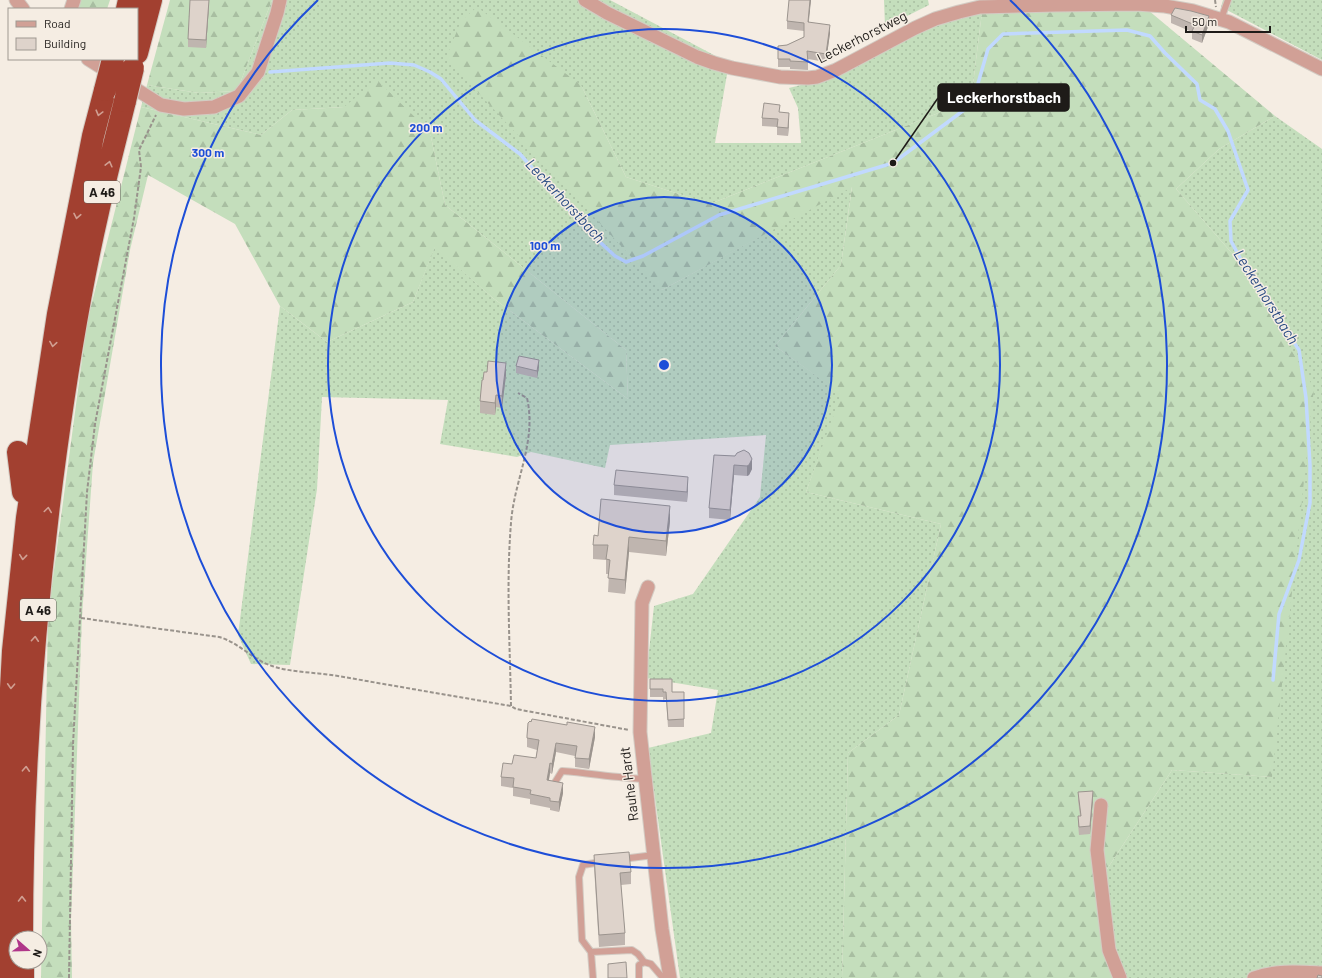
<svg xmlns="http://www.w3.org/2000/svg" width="1322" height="978" font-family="Barlow,sans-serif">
<defs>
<pattern id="grass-dots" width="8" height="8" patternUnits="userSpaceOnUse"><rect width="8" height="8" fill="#c4debc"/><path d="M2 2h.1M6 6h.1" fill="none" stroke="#a8bea1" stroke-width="1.8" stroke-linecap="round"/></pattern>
<pattern id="forest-firs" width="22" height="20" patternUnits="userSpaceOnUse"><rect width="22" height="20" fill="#c4debc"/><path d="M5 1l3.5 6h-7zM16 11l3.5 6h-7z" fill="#a8bea1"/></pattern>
</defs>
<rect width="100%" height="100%" fill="#f5ede3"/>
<!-- grass -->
<path fill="url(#grass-dots)" d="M272,0h338l119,63 -14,80h86l-3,-35 -9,-20 28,-7 30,-10 83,-43 52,-16 -11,88 -261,104 -84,-27 -45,-92 81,205 190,-104 -11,79 -66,81 67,48 -36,98 135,32 -42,191 -51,38 -6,225h-162l-32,-230 63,-15 7,-43 -72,-12 8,-72 39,-12 67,-97 6,-62 -156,10 -5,23 -74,-16 -14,5 -77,-13 8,-44 -126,-3 -5,92 -27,176 -39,-1 -13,-29 42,-329 47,36 86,-40 22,-56 58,52 135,101 -2,-49 -181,-145 -15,-73 -86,-25 -52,3 -31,25 -120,-28 6,-22 52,8 38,-2z
M884,0h44l1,5 -44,22z
M1223,0h99v60l-101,-53z
M1275,116l47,33v829h-196l-30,-92 76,-116 100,7 -36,-519 -60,-69 43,-40z"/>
<!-- forest -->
<path fill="url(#forest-firs)" d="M81,0h29l-3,9h-29z
M170,0h102l-35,91 -38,2 -52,-8z
M477,7l104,78 45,92 84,27 261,-104 11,-88 166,-2 127,106 -56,33 -43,40 60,69 78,130 -42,389 -100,-7 -76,116 30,92h-284l6,-225 51,-38 42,-191 -135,-32 35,-98 -66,-48 66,-81 11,-78 -190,103 -216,-232 15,-37z
M377,80l53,52 15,73 181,145 2,49 -135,-101 -58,-51 -22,55 -86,40 -47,-36 -45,-82 -87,-49 -18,75 -37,213 -11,153 -11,304 1,58h-31l7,-363 39,-293 54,-215 120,28 31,-25 52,-3z"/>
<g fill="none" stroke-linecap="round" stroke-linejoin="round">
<!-- stream -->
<path stroke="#c1d9ff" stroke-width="3.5" d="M270,72l120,-9 24,2 16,7 11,7 34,41 45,34 67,76 28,26 11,6 17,-6 76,-41 174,-52 79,-59 16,-55 15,-15 124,-4 23,6 15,17 32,31 3,16 15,9 13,22 20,59 -18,31 1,20 15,28 53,81 7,48 4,67v38l-11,57 -20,54 -6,66"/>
<!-- service casing -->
<g stroke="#d3cbc3" stroke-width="8">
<path id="service" d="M1221,19l7,-19
M554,784l8,-13c28,2 55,7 83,8
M622,859l32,-4
M591,952l41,-2 6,4 6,8
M593,978l-2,-26 -9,-12 -3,-63 4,-12 18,-3
M639,978v-13l5,-3 7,2 12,14"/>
</g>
<!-- minor casing -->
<g stroke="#d3cbc3" stroke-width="15">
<path id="minor" d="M16,0l7,9
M585,0l22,13 90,44 17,6 18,5 48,9 28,1 9,-1 19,-7 79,-42 20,-9 24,-7 21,-5 75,-2 81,-1 29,2 28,5 36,11 93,47
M71,9l3,-9
M88,59l73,46 23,4 30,-2 25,-11 19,-24 19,-59 3,-13
M648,587l-6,16 -2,129 22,197 8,49
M1101,805l-4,45 12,100 11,28
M1254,978c21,-8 46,-6 68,-5"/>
</g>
<!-- motorway casing -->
<g stroke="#d3cbc3" stroke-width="24">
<path id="motorway" d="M127,9l2,-9
M137,53l14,-53
M18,452l5,40
M22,938c0,-163 12,-326 34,-487 11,-80 24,-161 42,-239 8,-37 18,-74 27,-111
M23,962v16
M3,978l-1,-120 5,-95 6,-112 14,-133 31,-204 35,-178 12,-46"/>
</g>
<!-- path -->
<path stroke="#99938c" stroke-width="2" stroke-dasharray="4 2" stroke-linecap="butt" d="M1215,0l1,7
M81,618l138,19c19,5 34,23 53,29 21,7 44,6 66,10 57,10 115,20 173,30l5,3 113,21
M511,706c-1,-61 -5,-122 0,-183 3,-43 26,-81 16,-125l-9,-5
M69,978l4,-234 14,-252 8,-68 39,-206 7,-51 -2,-17 17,-35"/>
<!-- service -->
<use href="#service" stroke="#d1a096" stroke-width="6"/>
<!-- minor -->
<use href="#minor" stroke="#d1a096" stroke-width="13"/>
<!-- motorway -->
<use href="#motorway" stroke="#a24030" stroke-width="22"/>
<!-- motorway-bridge casing -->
<g stroke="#d3cbc3" stroke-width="24" stroke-linecap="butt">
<path id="motorway-bridge" d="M105,90l8,-31
M125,101l8,-33"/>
</g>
<!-- motorway-bridge -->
<use href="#motorway-bridge" stroke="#a24030" stroke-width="22"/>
</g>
<!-- wall -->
<path fill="#bfb5af" d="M811,0l-3,22 22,11 -4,29 -18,-3v11l-18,-1v-2h-12v-21l9,-1 17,-8v-6l-17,-2v-8z
M209,5l-3,43 -18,-1v-8z
M1171,15l38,9 -7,19 -10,-4v-7l-21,-9z
M780,112l9,9 -1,15 -11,-1v-8l-15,-1v-8z
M516,366l23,1 -2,11 -21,-5z
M506,375l-4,33 -6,-1 -1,8 -15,-2v-12z
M735,456l17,13 -3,6 -2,1 -13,-1 -4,45 -21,-2v-10z
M614,485l74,2 -1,15 -73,-7z
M670,521l-4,35 -37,-4 -4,42 -17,-2 1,-18h-3v-14l-13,-1v-14l5,-9z
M650,679l22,13h12v35h-16l-2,-28 -3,1v-3h-13z
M527,736l68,1 -6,32 -14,-2v-11l-19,-4 -4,22 -2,-1 -1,7 14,13 -4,19 -9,-2v-2l-20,-4v-5l-17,-3v-8l-12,-2v-9l11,-13 24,-6 1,-8 -10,-3z
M1078,792l15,7 -3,35 -11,1 -1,-11v-8h2l-2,-16z
M594,855l37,17v12l-10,1 4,48v12l-26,2 -5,-80z"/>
<!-- shaded-wall -->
<path fill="#9b948e" d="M209,0v5l-3,43v-8z
M810,0h1l-3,30v-8z
M1209,16v8l-7,19v-8z
M830,25v8l-4,29v-8z
M789,113v8l-1,15v-8z
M539,360v7l-2,11v-7z
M506,363v12l-4,33v-12z
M496,395v12l-1,8v-12z
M752,459v10l-3,6 -2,1v-10z
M734,465v10l-4,45v-10z
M688,477v10l-1,15v-10z
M670,506v15l-4,35v-15z
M629,537v15l-4,42v-14z
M595,727v10l-6,32v-10z
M556,743v9l-4,22v-10z
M550,763v10l-3,17v-10z
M563,783v10l-4,19v-10z
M1093,791v8l-3,35v-8z"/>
<!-- building -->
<path fill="#ded3cb" stroke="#9b948e" d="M190,0h19l-3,40 -18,-1z
M789,0h21l-2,22 22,3 -4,29 -19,-3 1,11 -18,-1v-2h-12v-13l9,-1 17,-8v-14l-17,-2z
M1175,8l16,3 18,5 -7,19 -10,-4 3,-6 -24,-10z
M764,103l16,2 -1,7 10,1 -1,15 -11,-1 1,-8 -16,-1z
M519,356l20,4 -2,11 -21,-5z
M488,361l18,2 -4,33 -6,-1 -1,8 -15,-2 2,-21h1l1,-8h3z
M744,450l5,3 3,6 -3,6 -2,1 -13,-1 -4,45 -21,-2 5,-53 21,1 2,-3z
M616,470l72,7 -1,15 -73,-7z
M601,499l69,7 -4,35 -37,-4 -4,43 -17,-2 2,-18 -4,-1 2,-14h-15l1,-10 4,1z
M650,679h22v13h12v27l-16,1 -2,-28h-3v-3h-13z
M532,719l35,6v-3l28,5 -6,32 -14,-1 2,-12 -21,-3 -4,21 -2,-1 -3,17 16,3 -4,19 -9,-1v-3l-20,-4 1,-4 -18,-3 1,-9 -13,-1 2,-14 9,1 2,-9 22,3 3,-18 -12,-2v-2l1,-13 2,-2 1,1z
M1093,791l-3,35 -11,1 -1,-11h3l-3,-24z
M629,852l2,20 -11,1 5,60 -26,2 -5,-80z
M626,962l1,16h-19v-14z
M1318,975l4,1v2h-5z"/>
<!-- one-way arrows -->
<defs><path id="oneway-chevron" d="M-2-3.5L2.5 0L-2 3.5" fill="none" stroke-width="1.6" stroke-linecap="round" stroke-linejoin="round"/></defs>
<g stroke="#d09f92">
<use href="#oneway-chevron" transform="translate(99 113) rotate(105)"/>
<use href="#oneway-chevron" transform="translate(109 164) rotate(-76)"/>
<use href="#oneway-chevron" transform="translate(77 216) rotate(101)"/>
<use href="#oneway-chevron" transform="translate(53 344) rotate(99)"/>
<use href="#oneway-chevron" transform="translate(48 510) rotate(-82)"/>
<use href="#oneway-chevron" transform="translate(23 557) rotate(96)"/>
<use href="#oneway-chevron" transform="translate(35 639) rotate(-86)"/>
<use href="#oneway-chevron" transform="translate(11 686) rotate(93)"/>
<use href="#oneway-chevron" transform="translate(26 769) rotate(-87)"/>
<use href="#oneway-chevron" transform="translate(22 899) rotate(-90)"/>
</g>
<!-- distance rings -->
<circle cx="664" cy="365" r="168" fill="#1d4ed8" fill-opacity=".12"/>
<g fill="none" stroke="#1d4ed8" stroke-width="2">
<circle cx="664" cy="365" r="168"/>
<circle cx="664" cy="365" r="336"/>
<path d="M1010 0A503 503 0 1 1 318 0"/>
</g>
<g text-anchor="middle" stroke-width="3" stroke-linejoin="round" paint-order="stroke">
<!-- shield labels -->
<g fill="#f5ede3" stroke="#5e5a55" stroke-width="1">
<rect x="84" y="181" width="36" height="22" rx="3"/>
<rect x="20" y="599" width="36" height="22" rx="3"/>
</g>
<g font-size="13" font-weight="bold" fill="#1e1b18">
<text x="102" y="197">A 46</text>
<text x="38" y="615">A 46</text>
</g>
<!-- street labels -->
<g font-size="14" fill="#1e1b18" stroke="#f5ede3">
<text transform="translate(862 37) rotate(-27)" y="5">Leckerhorstweg</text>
<text transform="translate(629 784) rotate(-97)" y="5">Rauhe Hardt</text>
</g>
<!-- water labels -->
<g font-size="15" font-style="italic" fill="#274a83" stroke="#f5ede3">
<text transform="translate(565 201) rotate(47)" y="5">Leckerhorstbach</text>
<text transform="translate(1266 297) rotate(58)" y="5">Leckerhorstbach</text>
</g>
</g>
<circle cx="664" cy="365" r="6" fill="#1d4ed8" stroke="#f5ede3" stroke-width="2"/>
<g font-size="12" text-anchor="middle" font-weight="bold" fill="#1d4ed8" stroke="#f5ede3" stroke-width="3" stroke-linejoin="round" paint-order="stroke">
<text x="426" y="132">200 m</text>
<text x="208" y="157">300 m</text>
<text x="545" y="250">100 m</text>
</g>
<!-- callouts -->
<path fill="none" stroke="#1e1b18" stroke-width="1.5" d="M893 163L938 98"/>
<circle fill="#1e1b18" stroke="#f5ede3" stroke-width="1.5" cx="893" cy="163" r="4"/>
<rect fill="#1e1b18" stroke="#1e1b18" stroke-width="1.5" x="938" y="84" width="131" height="27" rx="4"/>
<g font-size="15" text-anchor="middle" font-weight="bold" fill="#fff">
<text x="1004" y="103">Leckerhorstbach</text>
</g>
<!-- legend -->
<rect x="8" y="8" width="130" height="52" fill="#f5ede3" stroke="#9f9992"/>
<rect x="16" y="21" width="20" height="6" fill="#d1a096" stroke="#9f9992"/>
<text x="44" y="28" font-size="12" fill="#1e1b18">Road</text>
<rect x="16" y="38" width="20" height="12" fill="#ded3cb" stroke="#9f9992"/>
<text x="44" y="48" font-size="12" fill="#1e1b18">Building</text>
<!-- north arrow -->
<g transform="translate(28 950) rotate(110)"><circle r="19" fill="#f5ede3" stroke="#9f9992"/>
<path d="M0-3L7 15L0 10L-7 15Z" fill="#b03689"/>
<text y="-6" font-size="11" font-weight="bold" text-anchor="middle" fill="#1e1b18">N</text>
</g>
<!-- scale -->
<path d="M1186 26v6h84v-6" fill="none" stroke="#1e1b18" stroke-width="2"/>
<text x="1192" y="26" font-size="12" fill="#1e1b18" stroke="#f5ede3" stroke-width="3" paint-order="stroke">50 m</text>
</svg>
